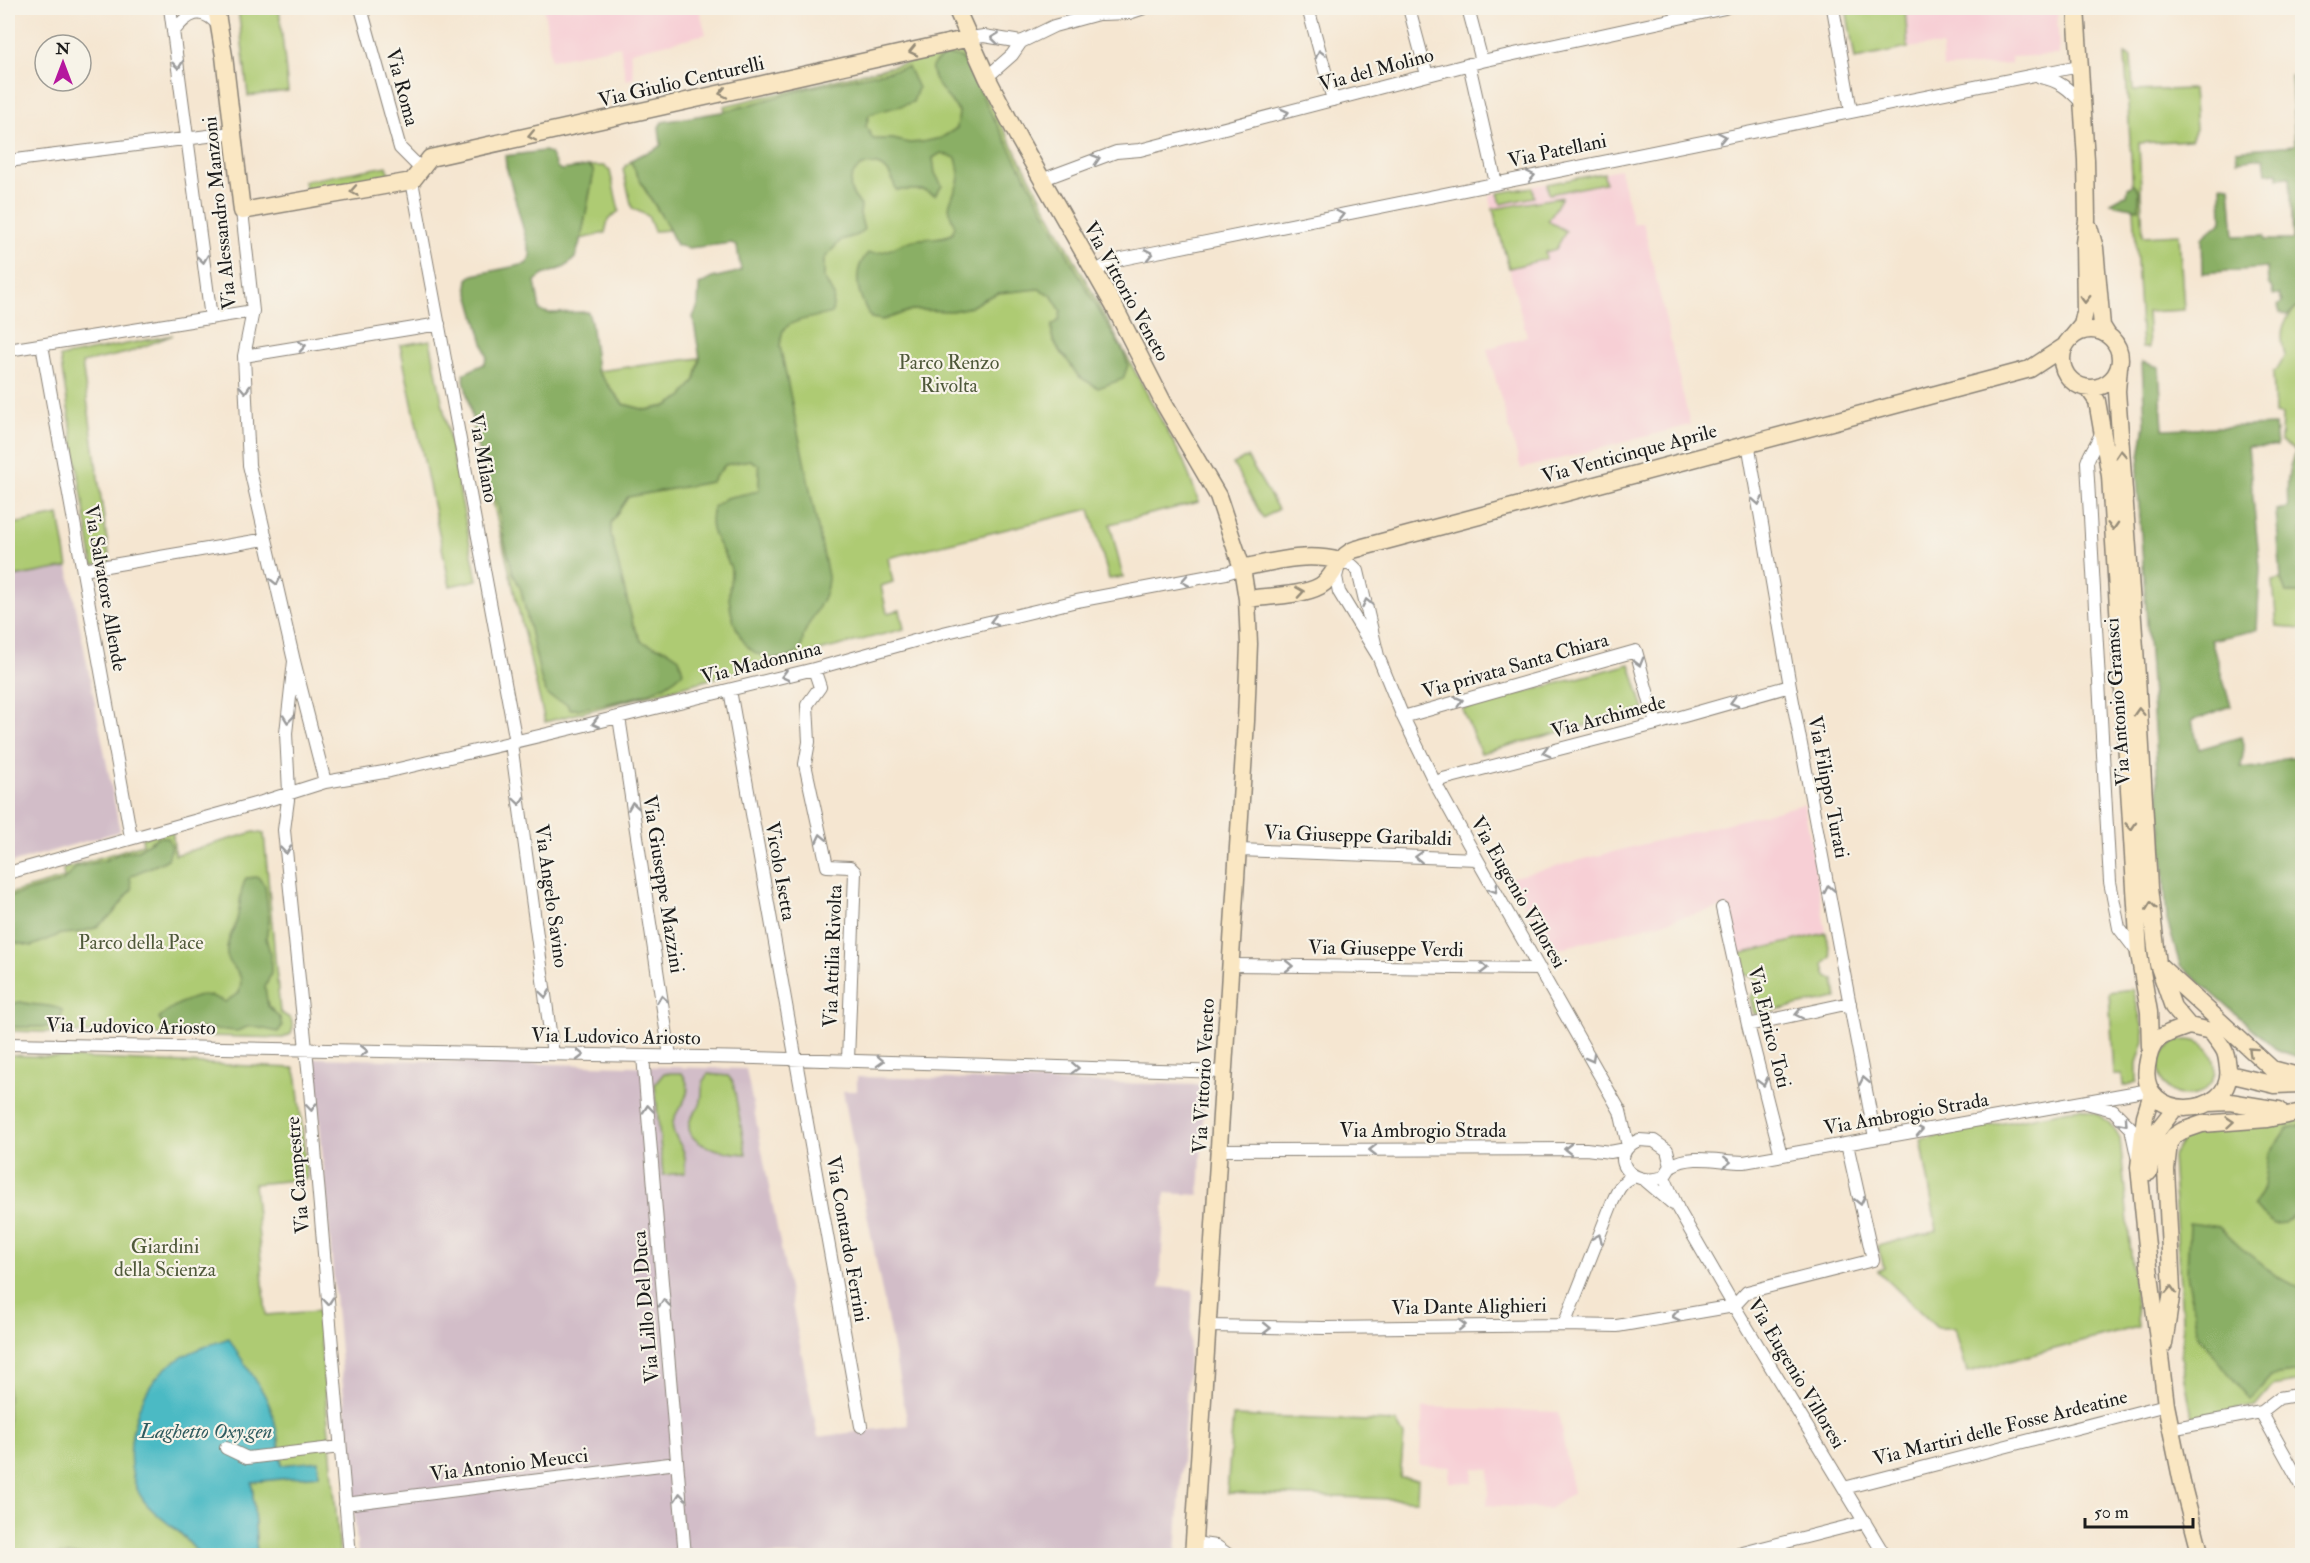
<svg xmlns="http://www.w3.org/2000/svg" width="2310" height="1563" font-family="'IM FELL Double Pica',serif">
<rect width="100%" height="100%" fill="#f7f3e8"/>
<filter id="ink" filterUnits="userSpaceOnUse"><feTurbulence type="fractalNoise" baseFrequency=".0167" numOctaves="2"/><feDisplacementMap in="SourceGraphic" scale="12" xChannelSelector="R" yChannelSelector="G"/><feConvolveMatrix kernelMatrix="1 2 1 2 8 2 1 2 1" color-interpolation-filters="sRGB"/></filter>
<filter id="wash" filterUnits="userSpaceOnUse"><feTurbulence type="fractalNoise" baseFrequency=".008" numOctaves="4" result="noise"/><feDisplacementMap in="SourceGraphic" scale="24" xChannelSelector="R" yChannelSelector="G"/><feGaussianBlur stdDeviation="1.35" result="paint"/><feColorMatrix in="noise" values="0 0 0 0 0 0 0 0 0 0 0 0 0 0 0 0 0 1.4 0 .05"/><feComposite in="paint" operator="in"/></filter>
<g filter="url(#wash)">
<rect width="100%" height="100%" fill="#f5e6d1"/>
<!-- built -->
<path fill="#f7cfd5" d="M544,8h155l7,26 -76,18 4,26 -8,2 -6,-34 -69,14z
M1905,8h152l2,47 -48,2 1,7 -69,4 -1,-22h-20l-14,2z
M1620,169l13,55 10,-2 47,203 -169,44 -34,-120 40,-13 -38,-141z
M1804,804l22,129 -87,21 -12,-48 -177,45 -9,-18 -4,1 -3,-12 -25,-44z
M1423,1407l135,5 15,81 -24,16 -62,-4 3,-36 -17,-1 -1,15 -23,-1 1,-15 -31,-2z"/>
<!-- industrial -->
<path fill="#d2bdc8" d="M68,567l52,264 -112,33v-286z
M314,1058l432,11 72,368 90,-12 -65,-334h14v-14l348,8 -6,110 -34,-2 -5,94 33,3 -17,265h-818z"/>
<!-- green -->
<path fill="#aecb73" stroke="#657448" stroke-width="1.5" d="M238,8h41l9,83 -40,5z
M1846,8h59l3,40 -53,11z
M961,50l203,375 20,37 15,40 -89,22 13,53 -14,2 -19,-70 -202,49 5,24 -12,4 6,27 13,-3 4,19 -359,93 -54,-228 302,-64 -69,-324z
M2125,54l6,3 2,34 60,-2 3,40 -5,11 -52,3 4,93 36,-2 5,76 -37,2 2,36h-7z
M631,161l14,29 26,40 -17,1 -6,-15 -16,-8 -9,-39z
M387,166l3,10 -84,16 -2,-11z
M589,166h15l6,5 9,40 -11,9 -3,13 -24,6 13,-68z
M1604,173l1,10 -56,11 -2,-10z
M1532,187l2,10 -33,7 -3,-11z
M1562,197l-14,24 18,10 -10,18 -11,3 1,7 -37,9 -16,-59z
M2302,302v148l-6,1 -15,-9 1,-27 -7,-1 -2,-42 4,-3 8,-14c-7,-25 -2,-36 17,-53z
M173,335l-46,18 -45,10 28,199 -17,3 -33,-208z
M430,340l47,240 -27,6 -50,-241z
M700,358l-5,22 -12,17 -16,9 -21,4 -23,-6 -26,-33z
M1247,457l31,52 -15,9 -30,-54z
M59,515l9,52 -60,11v-53z
M2281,579l5,14h16v36l-25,-2 -4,-46z
M1630,664l14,46 -163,43 -19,-44z
M172,829l3,26 79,-23 10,2 16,178 11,7 2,8 -2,7 -8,4 -275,-7v-137l56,-16 -1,-9 80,-25 -1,-6z
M1826,933l5,24 -7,7 2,11 8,5 3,18 -83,16 -4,-17 8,-8 -3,-11 -12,-4 -4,-20z
M2133,989l11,44v9l-7,21v19l-14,4 -1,-11h-8l-5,-83z
M2159 1068a28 28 0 1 1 56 0a28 28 0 1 1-56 0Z
M8,1055l286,13 3,11 10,100 -53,5 12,131 52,-4 22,244h-83l-5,-73 67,-8 -2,-12 -35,3 -3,-26 -135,62 36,32 20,22h-192z
M664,1073h18c15,23 -4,30 -9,49 -3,12 8,20 11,31 2,6 1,13 1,20l-22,2 -8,-91z
M708,1074l20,2 5,6 13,72c-16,-1 -59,-6 -57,-29 0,-8 8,-13 11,-20 4,-11 -1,-22 8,-31z
M2080,1108c21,7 30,11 40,31l18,188 -171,45 -12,-44h-18l-59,-57 6,-3 -6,-22 59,-15 -16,-92z
M2302,1119v262l-30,5 -17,20 -63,11 -11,-61 2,-22 -11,-177 12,-20 16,-6z
M1233,1416l163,6 8,14 -4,42 18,1 -1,21 -190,-7z"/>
<!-- forest -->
<path fill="#8aaf65" stroke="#536640" stroke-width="1.5" d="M947,55l15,3c14,21 22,44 34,65 43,76 81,154 127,228l5,14 -5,14 -25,9 -20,-12 -12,-18 -6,-6 -8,-15v-11l7,-6 2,-9 -10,-16 -12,-6 -40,4 -15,6 -13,8 -19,4 -40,-1 -29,10 -12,-2c-12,-20 -21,-46 -3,-65 22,1 27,-9 46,-13 13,-3 25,0 38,-6l3,-8c-11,-23 -4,-23 3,-43 2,-8 0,-18 -2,-25l-15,-5 -8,5 2,15 7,13 -7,9 -11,-5h-28c-2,-6 -4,-13 -8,-18 -15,-16 -42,-5 -37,18 1,5 7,11 10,16l-1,8 4,16 -6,5 -17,5 -17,19v19l10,18 -2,17c-12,4 -43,6 -49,18 -2,4 -2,11 -3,15l48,230c0,24 -15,37 -24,58 -2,7 -1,16 -8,20 -13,8 -37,4 -47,-6 -13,-13 -20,-37 -20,-55 0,-8 4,-20 1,-27 -10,-24 -24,-31 -17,-59l13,-9 33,-7v-26l-9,-5 -25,5 -14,17 -83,15 -17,26v12l22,89 9,18 25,8 12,8 4,14c-26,26 -70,30 -105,37h-8l-3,-5 -19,-8 -6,-13 -21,-93 -8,-17 -9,-34 -6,-35 -13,-20 -22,-110 21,-10 3,-7 -20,-70 1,-8 5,-4 53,-11 5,-7 -25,-91 -1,-10 39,-5 6,2 7,14 4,3 28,-4 5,5 -13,68 -6,19 -10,9 -22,8 -8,6 5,30 9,2 39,-1 3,9 6,50 26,33 23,6 21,-4 16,-10 12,-16 5,-22 -7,-41 5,-11 1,-21 13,-7 22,-5 7,-3 -4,-23 -5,-4 -43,5 -13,-3c-11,-30 -34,-54 -45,-84 8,-9 21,-7 30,-16l-2,-18 3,-5 65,-11 81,-23 100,-21 10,21 -5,14c-15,6 -30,7 -44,13l-3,11 7,13h20l16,4 13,-1 19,-4 16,-10 2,-16c-7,-11 -30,-33 -27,-45 2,-6 10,-9 15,-12z
M2291,76l11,3v190l-7,7 7,9v17l-14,13 -8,-2 -2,-7 4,-4 -3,-8 -6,1 -1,-6 -4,-6 -1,-15 -64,5 -1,-35 20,-17 -1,-36 9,1 4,50 30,-1 1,5h28l-3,-63 -12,1v-6l-12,1 -2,-15 -27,3 -1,-11 59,-5z
M2134,185l5,5v19l-23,-4 -5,-3 11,-6 5,-1 1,-7z
M2142,362l17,5 4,62 112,-4 2,21 -29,1 12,121 -3,62 -46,10 20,66 -39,15 7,28 42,-12 3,11 -3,19 21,1 22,-10 18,-2v302l-25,-8 -97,-85 -13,-45 -30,-444 8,-52z
M2302,450v143h-16l-5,-14 -5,-69 12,-2c-1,-21 -2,-38 8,-57z
M158,837h9l5,9 -4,13c-13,8 -26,10 -38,18l2,12 -20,26 -17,13 -18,5 -16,1 -29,12 -16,-3 -8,-8v-38l54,-15 14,-15 30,-7 12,-6 20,-4z
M258,877l7,9 4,34 -3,18 5,18v17l-6,15 3,18 12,12 2,8 -4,6 -28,-6 -13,5 -40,-3 -13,5 -18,-4 -7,-10c8,-9 14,-12 24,-17 19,-8 23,-10 42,0l14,-9c7,-25 -8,-20 -12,-38 -2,-13 7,-24 10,-36 4,-14 2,-27 9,-41z
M21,1002c15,5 26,1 41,8l-1,9 -5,8h-48v-23z
M2302,1125v84l-18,14 -10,1 -21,-18 11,-19 5,-33 18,-26z
M2189,1223l30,4 21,20 39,31 23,10v84l-31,4 -21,24 -52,-65 -11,-61z"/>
<!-- water -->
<path fill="#4cbac4" stroke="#346b70" stroke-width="1.5" d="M229,1338c9,18 22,33 32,51 15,23 17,50 21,76l36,-4 1,14 -67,7 5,73h-57c-7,-7 -13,-16 -21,-23 -12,-10 -25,-18 -35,-31 -27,-36 -11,-106 23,-134 19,-15 40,-21 62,-29z"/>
</g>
<g filter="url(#ink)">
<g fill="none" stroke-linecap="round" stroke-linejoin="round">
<!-- street casing -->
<g stroke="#888176" stroke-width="14">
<path id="street" d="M170,8l41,310
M361,8l39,140 20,20
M1308,8l25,92
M1409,8l18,67
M1468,8l14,53
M1833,8l18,103
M1102,14l27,-1 15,-5
M173,32c15,-19 28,-27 46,-6
M970,38l14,-2 37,6
M1469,64l27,119
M987,77l25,-22 9,-13 33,-16 44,-12 13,-6
M2040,77c19,3 29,12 42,26
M8,161l224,-28
M1041,180l75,-28 24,-2 342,-89 243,-53
M412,181l104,561
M242,211l11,100 -9,45 5,109 45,196 31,121
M1094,272l16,-9 12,-4 957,-193
M42,345l89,492
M8,350l245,-39
M244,356l195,-32
M2102,431c-4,12 -11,19 -15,31l23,420 9,46 20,26
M1748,443l42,243 85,452
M83,570l183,-31
M1378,656l-39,-64 -3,-15 4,-16 13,5 5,5 20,85 25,61 32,66 42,76 143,252 8,35
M294,661l-8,72 3,59 -5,38 25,249 41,477
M814,669l6,18 -13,18 2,37 -4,22 22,102 23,1 5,5 -7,188
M730,690l131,736
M619,717l51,339
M1403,717l233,-66 20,73
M511,743l42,311
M1435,783l8,-4 213,-55 134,-38
M1238,850l239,9
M8,873l254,-71 63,-20 65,-11 179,-42 245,-60 129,-36 134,-32 149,-28 16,-5
M1722,908l26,117 33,130
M1231,965l309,4
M1748,1025l102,-22
M8,1044l747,14 470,14
M643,1056l42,500
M2086,1103l27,7 18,18 6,28
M1639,1140l15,1 13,9 4,16 -7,11c-35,12 -58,-23 -25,-37z
M1220,1150l366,-1 24,3 16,-3
M1671,1166c21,-13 49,-4 73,-4l405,-72
M1664,1177l14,32 56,97 151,250
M1646,1181l27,23
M1734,1306l13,-14 126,-32 -26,-116
M1564,1325l53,1 117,-20
M1208,1326l116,2 240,-3 48,-122c5,-11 9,-22 21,-26
M2261,1412l41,74
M2170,1429l91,-17 18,-14 23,-4
M226,1448l21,10 93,-11
M1844,1488l322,-83
M345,1504l332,-41
M1194,1543l22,3 14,10
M1731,1556l134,-34"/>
</g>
<!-- secondary casing -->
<g stroke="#888176" stroke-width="19">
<path id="secondary" d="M216,8l8,48 18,155 170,-30 18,-23 540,-120
M956,8l31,69 32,62 95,167 49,96 55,94 24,72 5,31 2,45 -3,77 -53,835
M2089,227l6,21 7,78 5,8
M2062 359a29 29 0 1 1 58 0a29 29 0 1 1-58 0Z
M2073,336l9,-11 3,-13 -1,-69 3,-23 -1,-60 -10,-152
M2119,366l-2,25 20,286 12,211 9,76 15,43 16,19
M2088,388l9,13 13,75 29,478 10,58 1,35
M1242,568c33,-7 65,-16 98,-7
M1247,599c20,-3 55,-3 73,-13 14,-8 16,-26 30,-34 3,-3 9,-3 13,-5l667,-178 35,-23
M2161,967l111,102 30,8
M2189,1026l22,5c4,7 10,13 13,19 3,5 3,12 4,18 7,51 -90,56 -81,-2 4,-30 16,-31 42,-40z
M2229,1074l46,11 27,-1
M2152,1093l-7,23 -6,51 10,99 17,139 16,78 19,73
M2209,1103l21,-1 49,8
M2149,1172l8,-41 18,-23
M2164,1344l8,-53 -6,-122 3,-26 5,-7 8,-5 20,-7 65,-5 35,-7"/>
</g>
<!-- street -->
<use href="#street" stroke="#fff" stroke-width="12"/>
<!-- secondary -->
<use href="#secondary" stroke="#fae7c3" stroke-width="16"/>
</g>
<!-- one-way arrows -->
<defs><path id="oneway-chevron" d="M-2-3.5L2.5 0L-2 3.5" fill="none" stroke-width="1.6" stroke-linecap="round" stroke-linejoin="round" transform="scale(1.5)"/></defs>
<g stroke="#999">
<use href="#oneway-chevron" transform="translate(995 38) rotate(-173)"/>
<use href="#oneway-chevron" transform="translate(1320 54) rotate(-105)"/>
<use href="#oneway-chevron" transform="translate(178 65) rotate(83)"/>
<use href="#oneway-chevron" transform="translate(1285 113) rotate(-15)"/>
<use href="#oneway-chevron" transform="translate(1722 137) rotate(-12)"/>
<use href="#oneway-chevron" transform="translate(1096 159) rotate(-18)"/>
<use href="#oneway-chevron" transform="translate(1531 176) rotate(-12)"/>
<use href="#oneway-chevron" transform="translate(1340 215) rotate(-12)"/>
<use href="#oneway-chevron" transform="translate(1149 254) rotate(-11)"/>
<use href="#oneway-chevron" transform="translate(203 259) rotate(82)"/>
<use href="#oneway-chevron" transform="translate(302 346) rotate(-9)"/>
<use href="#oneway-chevron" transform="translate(245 389) rotate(88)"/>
<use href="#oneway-chevron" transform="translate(1758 501) rotate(80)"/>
<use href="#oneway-chevron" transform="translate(276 581) rotate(77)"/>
<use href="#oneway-chevron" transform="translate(1185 581) rotate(170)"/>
<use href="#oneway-chevron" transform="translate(1367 603) rotate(-103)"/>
<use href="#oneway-chevron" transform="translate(994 621) rotate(166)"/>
<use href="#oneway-chevron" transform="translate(1639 662) rotate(74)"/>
<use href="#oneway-chevron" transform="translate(785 676) rotate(166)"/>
<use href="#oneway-chevron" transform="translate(1459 701) rotate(-16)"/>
<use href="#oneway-chevron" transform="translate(1734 702) rotate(164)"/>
<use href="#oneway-chevron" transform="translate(288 719) rotate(96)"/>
<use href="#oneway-chevron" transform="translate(596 723) rotate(166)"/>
<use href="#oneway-chevron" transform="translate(1546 752) rotate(165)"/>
<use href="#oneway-chevron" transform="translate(519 801) rotate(82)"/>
<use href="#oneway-chevron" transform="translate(633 806) rotate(-99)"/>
<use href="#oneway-chevron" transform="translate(821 838) rotate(-102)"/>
<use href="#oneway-chevron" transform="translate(286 850) rotate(84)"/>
<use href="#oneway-chevron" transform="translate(1419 857) rotate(-178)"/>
<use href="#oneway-chevron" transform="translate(1494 889) rotate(60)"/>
<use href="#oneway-chevron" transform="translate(1829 889) rotate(-101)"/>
<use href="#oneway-chevron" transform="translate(1289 966) rotate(1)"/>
<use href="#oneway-chevron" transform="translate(1484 968) rotate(1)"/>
<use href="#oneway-chevron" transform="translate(545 994) rotate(82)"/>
<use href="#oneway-chevron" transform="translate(662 999) rotate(-99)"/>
<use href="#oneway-chevron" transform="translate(1799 1014) rotate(168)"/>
<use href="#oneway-chevron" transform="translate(364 1051) rotate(1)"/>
<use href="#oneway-chevron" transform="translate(580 1055) rotate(1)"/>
<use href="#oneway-chevron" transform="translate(1591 1058) rotate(61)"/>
<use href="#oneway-chevron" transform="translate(880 1061) rotate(2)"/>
<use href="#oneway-chevron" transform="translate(1075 1068) rotate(2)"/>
<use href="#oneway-chevron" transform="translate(1864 1081) rotate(-101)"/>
<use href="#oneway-chevron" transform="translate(1763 1082) rotate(76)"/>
<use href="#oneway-chevron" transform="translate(311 1107) rotate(85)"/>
<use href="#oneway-chevron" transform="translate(648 1109) rotate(-95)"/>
<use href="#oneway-chevron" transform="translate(2124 1122) rotate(48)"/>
<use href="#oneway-chevron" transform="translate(1919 1130) rotate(-10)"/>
<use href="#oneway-chevron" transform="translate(1568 1149) rotate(180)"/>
<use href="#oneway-chevron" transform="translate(1373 1150) rotate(180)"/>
<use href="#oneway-chevron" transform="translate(1727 1162) rotate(2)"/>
<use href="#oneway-chevron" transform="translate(1860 1201) rotate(77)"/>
<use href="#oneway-chevron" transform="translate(1598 1238) rotate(-68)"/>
<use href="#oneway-chevron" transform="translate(328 1301) rotate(85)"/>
<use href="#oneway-chevron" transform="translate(664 1303) rotate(-95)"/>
<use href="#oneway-chevron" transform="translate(1676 1316) rotate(170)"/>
<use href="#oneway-chevron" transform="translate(1462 1325) rotate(-1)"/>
<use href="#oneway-chevron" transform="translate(1267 1328) rotate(1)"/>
<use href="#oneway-chevron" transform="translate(680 1497) rotate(-95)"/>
</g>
<g stroke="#968c78">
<use href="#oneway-chevron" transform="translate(913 51) rotate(167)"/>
<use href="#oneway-chevron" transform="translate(723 93) rotate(168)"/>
<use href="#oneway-chevron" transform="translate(532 136) rotate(168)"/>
<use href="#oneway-chevron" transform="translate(354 191) rotate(170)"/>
<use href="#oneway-chevron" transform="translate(2085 299) rotate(91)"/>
<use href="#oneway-chevron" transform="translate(2121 454) rotate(-94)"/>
<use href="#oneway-chevron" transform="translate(2113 526) rotate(87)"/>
<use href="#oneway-chevron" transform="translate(1300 592) rotate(-9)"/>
<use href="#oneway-chevron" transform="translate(2139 712) rotate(-93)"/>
<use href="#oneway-chevron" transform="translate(2131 826) rotate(86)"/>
<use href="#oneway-chevron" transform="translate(2151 906) rotate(-97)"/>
<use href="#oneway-chevron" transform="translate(2252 1051) rotate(-138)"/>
<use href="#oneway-chevron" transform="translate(2230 1122) rotate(-5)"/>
<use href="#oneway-chevron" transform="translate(2171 1290) rotate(-88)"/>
</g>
</g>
<g text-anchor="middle" stroke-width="4.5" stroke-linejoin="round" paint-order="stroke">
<!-- street labels -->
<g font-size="20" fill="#1c1c1c" stroke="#f7f3e8">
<text transform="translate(1376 69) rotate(-15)" y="7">Via del Molino</text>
<text transform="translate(681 81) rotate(-13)" y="7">Via Giulio Centurelli</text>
<text transform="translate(403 87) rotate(75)" y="7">Via Roma</text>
<text transform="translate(1557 150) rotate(-12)" y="7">Via Patellani</text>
<text transform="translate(219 213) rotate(-96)" y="7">Via Alessandro Manzoni</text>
<text transform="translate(1127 291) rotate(61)" y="7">Via Vittorio Veneto</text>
<text transform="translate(1629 453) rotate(-15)" y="7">Via Venticinque Aprile</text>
<text transform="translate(484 458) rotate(80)" y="7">Via Milano</text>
<text transform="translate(106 588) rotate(80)" y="7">Via Salvatore Allende</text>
<text transform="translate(761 662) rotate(-14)" y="7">Via Madonnina</text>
<text transform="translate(1515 665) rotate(-16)" y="7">Via privata Santa Chiara</text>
<text transform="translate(2117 702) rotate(-94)" y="7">Via Antonio Gramsci</text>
<text transform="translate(1608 716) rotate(-15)" y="7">Via Archimede</text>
<text transform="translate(1829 787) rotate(79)" y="7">Via Filippo Turati</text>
<text transform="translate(1358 835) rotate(2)" y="7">Via Giuseppe Garibaldi</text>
<text transform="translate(781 871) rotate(80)" y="7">Vicolo Isetta</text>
<text transform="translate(664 884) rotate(81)" y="7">Via Giuseppe Mazzini</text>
<text transform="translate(1519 892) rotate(60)" y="7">Via Eugenio Villoresi</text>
<text transform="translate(552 896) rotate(82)" y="7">Via Angelo Savino</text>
<text transform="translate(1386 948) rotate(1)" y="7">Via Giuseppe Verdi</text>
<text transform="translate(832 956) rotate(-88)" y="7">Via Attilia Rivolta</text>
<text transform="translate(131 1026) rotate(1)" y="7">Via Ludovico Ariosto</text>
<text transform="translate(1770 1027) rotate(76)" y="7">Via Enrico Toti</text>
<text transform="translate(616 1036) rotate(1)" y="7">Via Ludovico Ariosto</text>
<text transform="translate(1203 1076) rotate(-87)" y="7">Via Vittorio Veneto</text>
<text transform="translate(1906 1113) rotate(-10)" y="7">Via Ambrogio Strada</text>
<text x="1423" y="1137">Via Ambrogio Strada</text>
<text transform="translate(297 1175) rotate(-95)" y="7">Via Campestre</text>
<text transform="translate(848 1239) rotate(80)" y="7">Via Contardo Ferrini</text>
<text transform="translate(1469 1306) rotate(-1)" y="7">Via Dante Alighieri</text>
<text transform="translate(645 1307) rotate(-95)" y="7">Via Lillo Del Duca</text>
<text transform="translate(1797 1373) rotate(59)" y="7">Via Eugenio Villoresi</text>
<text transform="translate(2000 1427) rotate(-14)" y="7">Via Martiri delle Fosse Ardeatine</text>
<text transform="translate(509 1464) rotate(-7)" y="7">Via Antonio Meucci</text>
</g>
<!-- park labels -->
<g font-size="20" fill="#4f593a" stroke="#f7f3e8">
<text x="949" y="369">Parco Renzo<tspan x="949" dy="23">Rivolta</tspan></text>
<text x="141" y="949">Parco della Pace</text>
<text x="165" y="1253">Giardini<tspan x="165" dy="23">della Scienza</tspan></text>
</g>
<!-- water labels -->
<g font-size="21" font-style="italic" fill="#2f5b5f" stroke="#f7f3e8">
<text x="206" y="1438">Laghetto Oxy.gen</text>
</g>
</g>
<!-- margin -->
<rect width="2310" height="1563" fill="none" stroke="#f7f3e8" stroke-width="30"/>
<!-- north arrow -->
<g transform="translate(63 63)"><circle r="28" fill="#f7f3e8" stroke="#9f9d96" stroke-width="1.5"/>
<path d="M0-4.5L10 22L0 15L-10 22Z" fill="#b5179e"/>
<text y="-9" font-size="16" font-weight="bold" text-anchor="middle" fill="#1c1c1c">N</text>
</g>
<!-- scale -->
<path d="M2085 1518v9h108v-9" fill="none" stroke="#1c1c1c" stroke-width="3"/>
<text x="2094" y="1518" font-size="18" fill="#1c1c1c" stroke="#f7f3e8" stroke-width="4.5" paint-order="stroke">50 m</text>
</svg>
